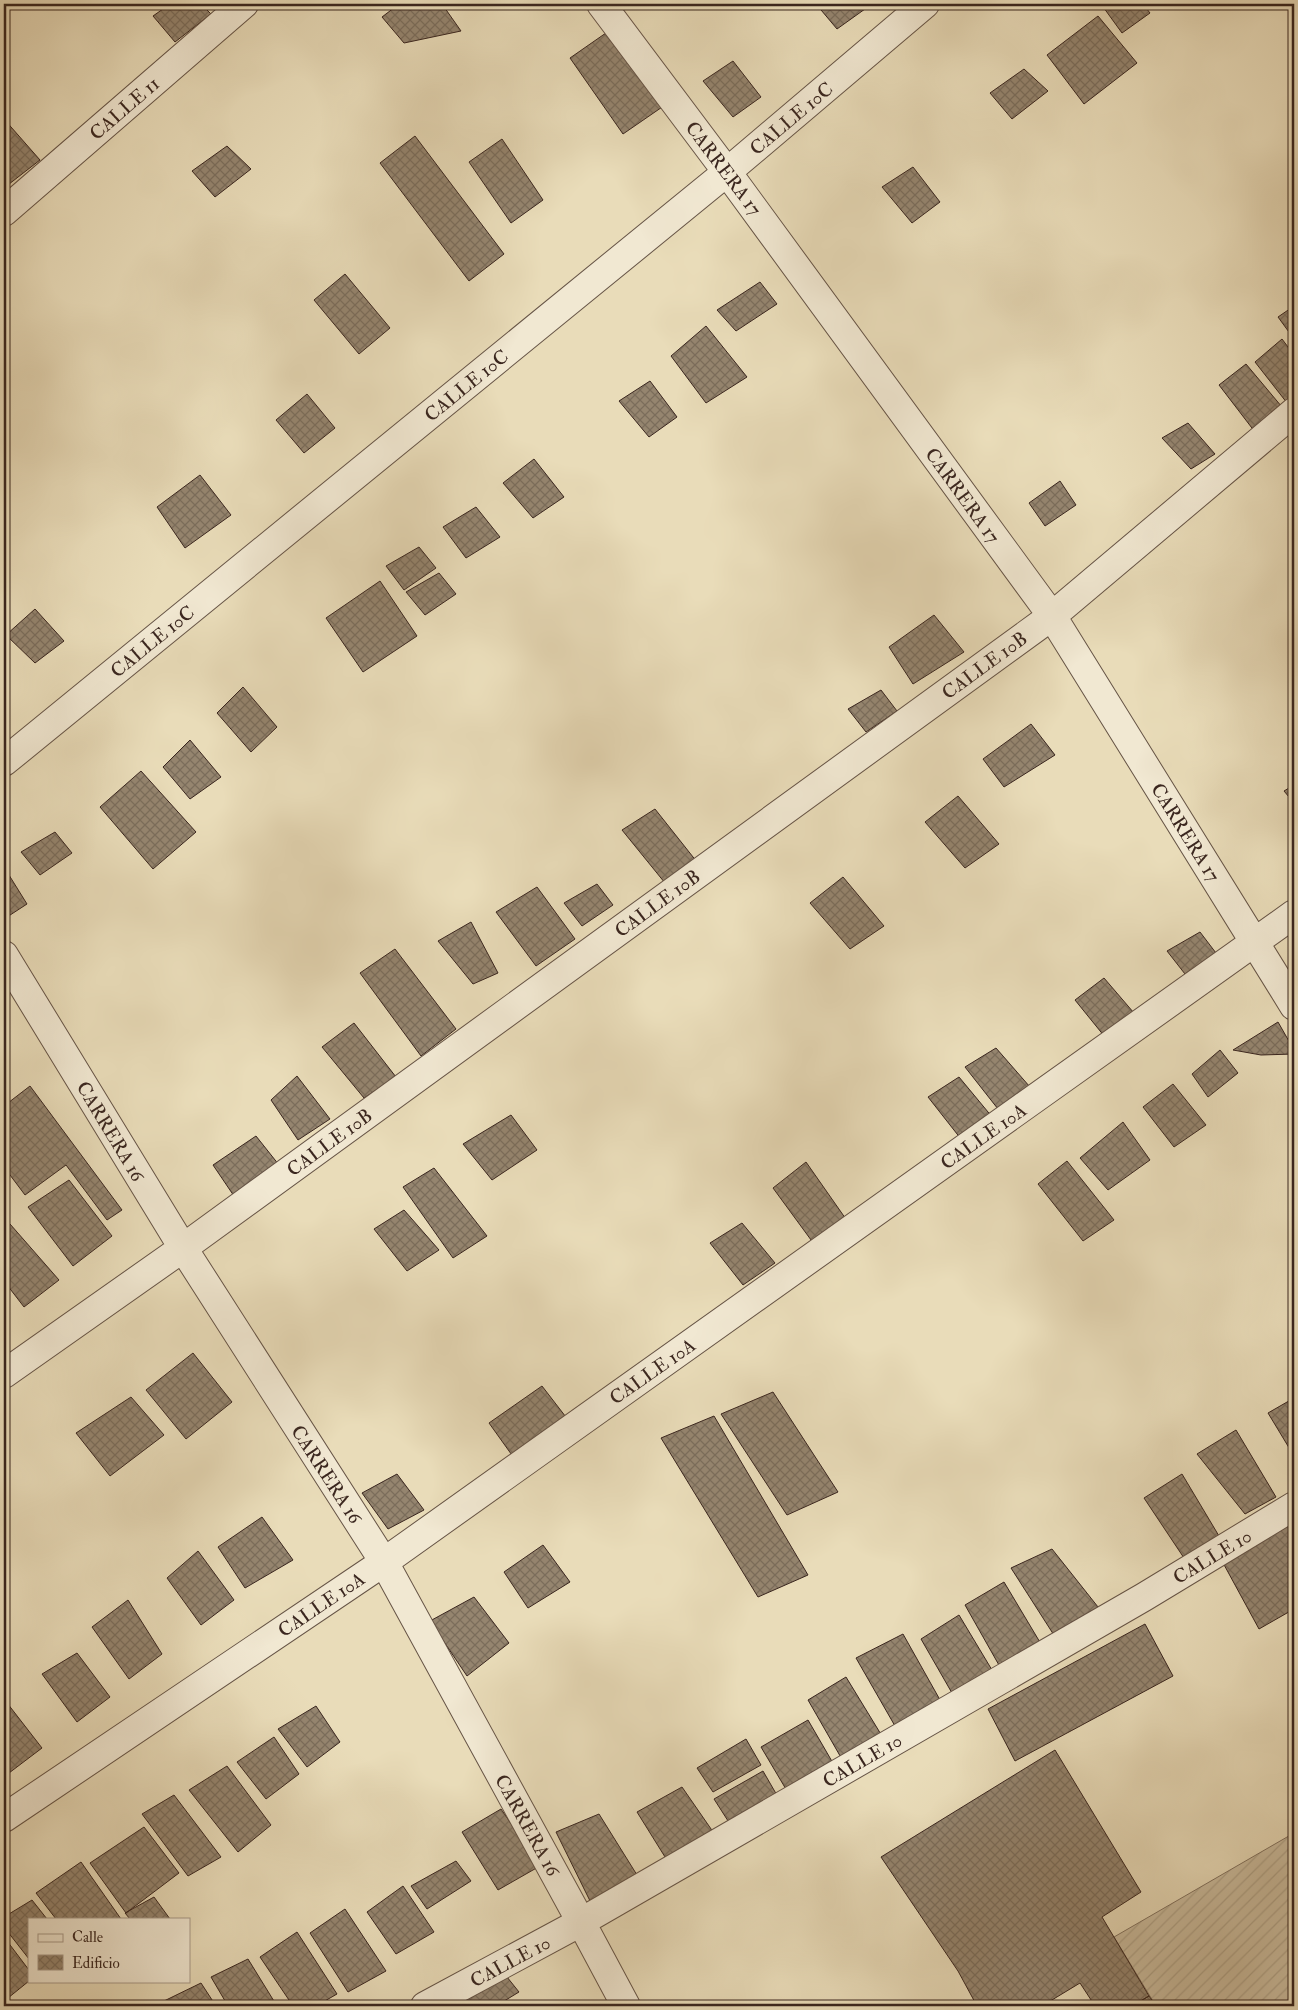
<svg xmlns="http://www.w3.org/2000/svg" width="1298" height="2010" font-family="'IM FELL Double Pica',serif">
<defs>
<pattern id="garden-furrows" width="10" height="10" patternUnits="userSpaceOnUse" patternTransform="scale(1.25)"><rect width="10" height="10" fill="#cbbd9f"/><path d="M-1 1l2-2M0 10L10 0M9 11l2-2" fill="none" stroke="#afa288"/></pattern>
<pattern id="building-cross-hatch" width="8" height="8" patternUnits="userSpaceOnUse" patternTransform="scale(1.25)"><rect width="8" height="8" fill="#95856f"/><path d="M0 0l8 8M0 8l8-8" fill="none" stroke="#7b6d5b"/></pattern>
</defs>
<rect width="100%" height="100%" fill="#e9dcb9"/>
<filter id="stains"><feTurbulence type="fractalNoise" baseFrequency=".004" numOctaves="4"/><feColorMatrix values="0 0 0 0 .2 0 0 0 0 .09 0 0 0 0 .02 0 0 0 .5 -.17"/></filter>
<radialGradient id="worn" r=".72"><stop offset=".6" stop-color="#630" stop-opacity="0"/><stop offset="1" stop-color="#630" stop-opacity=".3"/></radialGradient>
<!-- garden -->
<path fill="url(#garden-furrows)" stroke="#82725f" d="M1294,1833v173h-138l-42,-69z"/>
<!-- building -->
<path fill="url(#building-cross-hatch)" stroke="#3a261f" d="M170,4h31l10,10 -36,28 -22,-26z
M399,4h43l19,27 -57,12 -22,-26z
M816,4h45l4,5 -28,20z
M1101,4h42l7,9 -28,20z
M1098,16l39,47 -53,41 -37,-49z
M616,26l52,77 -45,31 -53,-76z
M733,61l28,36 -28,20 -30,-36z
M1024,69l24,22 -36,28 -22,-26z
M4,119l36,41 -36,28z
M415,136l89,118 -35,27 -89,-118z
M502,139l41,61 -32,23 -42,-61z
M227,146l24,23 -36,28 -23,-26z
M913,167l27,35 -28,21 -30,-36z
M345,274l45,54 -31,26 -45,-54z
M760,282l17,22 -41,27 -19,-21z
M1294,306v33l-16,-22z
M706,326l41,51 -41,26 -35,-47z
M1282,339l12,16v50l-3,3 -36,-46z
M1246,364l36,43 -27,25 -36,-47z
M650,381l27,36 -28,20 -30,-36z
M307,394l28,34 -31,25 -28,-33z
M1188,423l27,31 -24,15 -29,-31z
M534,459l30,38 -31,21 -30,-35z
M200,475l31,40 -46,33 -28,-41z
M1060,481l16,24 -31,21 -16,-23z
M476,507l24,30 -34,21 -23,-31z
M419,547l17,21 -32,22 -18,-24z
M439,573l17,21 -31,21 -19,-23z
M380,581l37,55 -54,36 -37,-54z
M35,609l29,32 -29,22 -29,-28z
M934,615l30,37 -51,32 -24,-37z
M243,687l34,40 -26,25 -34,-39z
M881,690l16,21 -31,21 -18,-23z
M1031,724l24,31 -51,32 -21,-28z
M190,740l31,37 -31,22 -27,-32z
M141,771l55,61 -43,37 -53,-62z
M1294,785v18l-10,-12z
M958,796l41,48 -34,24 -40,-46z
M655,809l42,53 -32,21 -43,-53z
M55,832l17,21 -32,22 -19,-23z
M4,867l23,37 -23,15z
M843,877l41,49 -34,23 -40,-46z
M597,884l16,21 -31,21 -18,-23z
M537,887l38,52 -39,27 -40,-54z
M471,922l27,51 -25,11 -35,-43z
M1200,932l16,21 -31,21 -18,-23z
M395,949l61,80 -35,27 -61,-83z
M1104,978l36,42 -31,22 -34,-42z
M1278,1022l16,28v4l-33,1 -28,-5z
M354,1023l42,54 -32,21 -42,-51z
M996,1048l34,39 -32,22 -33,-42z
M1220,1050l18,23 -30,24 -16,-23z
M297,1076l33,43 -32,21 -27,-40z
M959,1077l34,41 -32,21 -33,-42z
M1173,1084l33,41 -32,22 -31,-40z
M30,1086l92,124 -15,10 -41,-55 -41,30 -21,-28v-61z
M511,1115l26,35 -45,30 -29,-36z
M1123,1122l27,38 -42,30 -28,-32z
M256,1136l27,34 -47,29 -23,-34z
M1067,1161l47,59 -31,21 -45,-57z
M806,1162l42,60 -34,22 -41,-56z
M434,1168l53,68 -34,22 -50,-71z
M69,1180l43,56 -39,30 -45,-59z
M404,1210l35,40 -32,21 -33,-42z
M742,1223l33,40 -32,22 -33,-42z
M10,1224l49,56 -35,27 -20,-26v-51z
M193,1353l39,49 -46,37 -40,-49z
M542,1386l27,35 -55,37 -25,-35z
M773,1392l65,100 -51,23 -66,-101z
M131,1397l33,38 -54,41 -34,-43z
M1294,1398v58l-26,-43z
M714,1416l94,159 -50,22 -97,-159z
M1236,1430l40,67 -31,17 -48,-60z
M397,1474l27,36 -36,19 -26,-36z
M1182,1474l40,67 -36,20 -42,-63z
M262,1517l31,43 -48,28 -27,-41z
M1294,1521v88l-35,20 -37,-68z
M543,1545l27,37 -42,26 -24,-36z
M1052,1549l50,63 -43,31 -48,-75z
M198,1551l36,49 -33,25 -34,-47z
M1004,1582l40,67 -40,25 -39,-69z
M474,1597l35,46 -42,33 -37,-55z
M128,1600l34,54 -33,25 -37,-52z
M959,1615l36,60 -39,25 -35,-61z
M1145,1624l28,52 -158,85 -27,-52z
M903,1634l41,73 -45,26 -43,-75z
M77,1653l33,44 -33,25 -35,-48z
M846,1677l36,59 -39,25 -35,-61z
M4,1699l38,49 -33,25 -5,-7z
M316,1706l24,36 -33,25 -29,-38z
M808,1720l29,50 -47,26 -29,-49z
M274,1737l25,37 -33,25 -29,-37z
M746,1739l15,26 -48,27 -16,-24z
M1055,1750l86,142 -39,25 47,79 -17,10h-37l-15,-23 -38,23h-65l-19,-35 -77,-114z
M227,1766l44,59 -33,27 -49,-62z
M763,1771l15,26 -48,27 -16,-25z
M682,1787l36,52 -48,26 -33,-53z
M174,1795l47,62 -33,19 -46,-62z
M501,1809l39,57 -42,24 -36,-58z
M599,1814l43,69 -48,26 -38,-77z
M144,1827l35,46 -53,40 -36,-50z
M456,1861l15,20 -44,28 -16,-23z
M81,1862l40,57h-65l-20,-26z
M403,1886l31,46 -38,22 -29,-42z
M154,1897l16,22h-40l-5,-6z
M32,1900l15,19h-18v40l-25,-32v-10z
M345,1909l41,62 -38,21 -38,-59z
M297,1932l40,62 -21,12h-23l-33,-49z
M4,1937l25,33v11l-21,17 -4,-5z
M248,1959l29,47h-49l-17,-29z
M503,1972l16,20 -23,14h-30l-6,-8z
M201,1983l15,23h-49l-3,-5z
M1149,1996l7,10h-24z"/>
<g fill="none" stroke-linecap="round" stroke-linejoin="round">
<!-- minor casing -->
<g stroke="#665446" stroke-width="30">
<path id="minor" d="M601,4l126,168 325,444 242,390
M4,212l240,-208
M4,762l723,-590 198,-168
M4,955l179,293 201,314 197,360 -156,84
M4,1374l179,-126 869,-632 242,-204
M4,1818l380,-256 910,-648"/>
</g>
<!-- tertiary casing -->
<g stroke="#665446" stroke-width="30">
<path id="tertiary" d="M626,2006l-45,-84 563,-325 150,-91"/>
</g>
<!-- minor -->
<use href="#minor" stroke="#f1e8d2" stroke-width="28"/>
<!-- tertiary -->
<use href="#tertiary" stroke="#f1e8d2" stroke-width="28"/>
</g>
<g text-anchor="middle" stroke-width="4.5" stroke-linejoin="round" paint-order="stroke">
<!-- street labels -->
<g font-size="19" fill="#3a261f" stroke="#f1e8d2">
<text transform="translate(124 108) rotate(-41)" y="7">CALLE 11</text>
<text transform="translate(791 118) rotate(-40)" y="7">CALLE 10C</text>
<text transform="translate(724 168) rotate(53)" y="7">CARRERA 17</text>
<text transform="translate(466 385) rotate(-39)" y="7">CALLE 10C</text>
<text transform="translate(963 495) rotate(54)" y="7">CARRERA 17</text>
<text transform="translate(152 641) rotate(-39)" y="7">CALLE 10C</text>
<text transform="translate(984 665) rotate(-36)" y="7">CALLE 10B</text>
<text transform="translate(1186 832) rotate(58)" y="7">CARRERA 17</text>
<text transform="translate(657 903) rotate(-36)" y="7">CALLE 10B</text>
<text transform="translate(111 1131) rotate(59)" y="7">CARRERA 16</text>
<text transform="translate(983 1136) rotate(-35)" y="7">CALLE 10A</text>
<text transform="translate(329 1142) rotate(-36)" y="7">CALLE 10B</text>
<text transform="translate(652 1371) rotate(-35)" y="7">CALLE 10A</text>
<text transform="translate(327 1474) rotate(57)" y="7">CARRERA 16</text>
<text transform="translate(1212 1556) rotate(-31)" y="7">CALLE 10</text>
<text transform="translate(321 1604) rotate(-34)" y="7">CALLE 10A</text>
<text transform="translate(862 1760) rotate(-30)" y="7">CALLE 10</text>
<text transform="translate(528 1825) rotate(61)" y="7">CARRERA 16</text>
<text transform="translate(510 1961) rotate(-28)" y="7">CALLE 10</text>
</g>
</g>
<!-- margin -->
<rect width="1298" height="2010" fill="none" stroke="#e9dcb9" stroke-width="20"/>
<rect x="5" y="5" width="1288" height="2000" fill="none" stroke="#3a261f" stroke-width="2.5"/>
<rect x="10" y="10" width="1278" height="1990" fill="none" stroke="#3a261f"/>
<!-- legend -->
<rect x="28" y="1918" width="162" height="65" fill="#f1e8d2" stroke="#a89a8a"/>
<rect x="38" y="1934" width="25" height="8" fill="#f1e8d2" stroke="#a89a8a"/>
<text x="72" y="1942" font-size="15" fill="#3a261f">Calle</text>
<rect x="38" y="1955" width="25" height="15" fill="url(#building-cross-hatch)" stroke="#a89a8a"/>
<text x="72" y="1968" font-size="15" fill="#3a261f">Edificio</text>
<rect width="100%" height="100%" filter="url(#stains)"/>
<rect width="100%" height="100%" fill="url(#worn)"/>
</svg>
